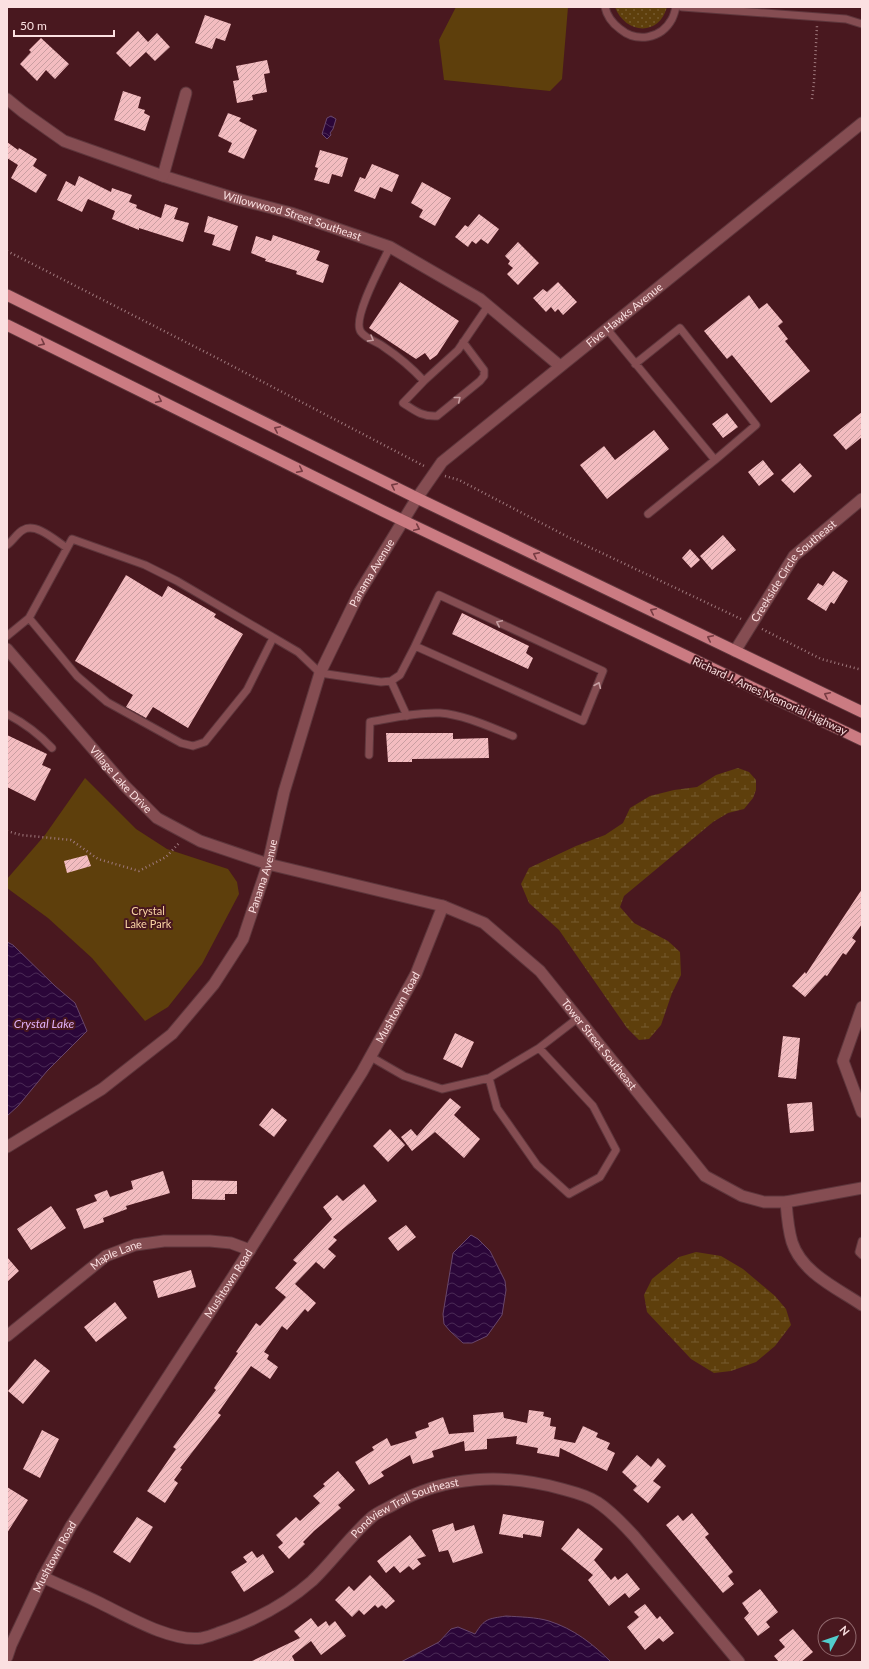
<svg xmlns="http://www.w3.org/2000/svg" width="869" height="1669" font-family="Lato,sans-serif">
<defs>
<pattern id="grass-dots" width="8" height="8" patternUnits="userSpaceOnUse"><rect width="8" height="8" fill="#5e3f0c"/><path d="M2 2h.1M6 6h.1" fill="none" stroke="#765a2f" stroke-width="1.8" stroke-linecap="round"/></pattern>
<pattern id="wetland-marsh" width="20" height="14" patternUnits="userSpaceOnUse"><rect width="20" height="14" fill="#5e3f0c"/><path d="M1 5h8M5 5V1M11 12h8M15 12V8" fill="none" stroke="#765a2f"/></pattern>
<pattern id="water-waves" width="16" height="10" patternUnits="userSpaceOnUse"><rect width="16" height="10" fill="#2b0639"/><path d="M0 5q4-4 8 0t8 0" fill="none" stroke="#4b2a55"/></pattern>
<pattern id="building-hatch" width="6" height="6" patternUnits="userSpaceOnUse"><rect width="6" height="6" fill="#f3bcc0"/><path d="M-1 1l2-2M0 6l6-6M5 7l2-2" fill="none" stroke="#c99ea1"/></pattern>
</defs>
<rect width="100%" height="100%" fill="#49181f"/>
<!-- grass -->
<path fill="url(#grass-dots)" d="M615,7h52c-8,30 -42,27 -52,0z"/>
<!-- wetland -->
<path fill="url(#wetland-marsh)" d="M738,768l11,4 7,8v10l-3,8 -9,11 -16,4 -15,9 -89,74 -4,11 14,16 34,18 12,11 1,23 -9,18 -11,32 -12,14 -10,1 -12,-12 -68,-98 -30,-27 -8,-19 8,-16 47,-22 29,-11 18,-12 7,-15 20,-12 24,-6 23,-3 19,-12z
M696,1252l25,4 22,13 32,27 11,13 5,16 -16,21 -19,16 -25,9 -17,2 -23,-14 -44,-47 -3,-17 8,-16 27,-22z"/>
<!-- park -->
<path fill="#5e3f0c" d="M456,7h112l-6,72 -12,12 -106,-11 -5,-40z
M85,778l51,51 31,20 61,20 9,13 2,12 -37,70 -34,43 -23,14 -53,-63 -44,-40 -41,-30v-9l38,-44z"/>
<!-- water -->
<path fill="url(#water-waves)" stroke="#69476b" d="M331,116l5,3 -3,10 -3,4 1,2 -4,4 -5,-5 5,-16z
M7,942l6,3 42,41 20,17 12,28 -40,40 -29,35 -11,10z
M471,1235l7,4 12,12 15,30 1,9 -4,25 -15,21 -15,7h-9l-13,-12 -6,-7 -1,-10 10,-61z
M506,1616c14,1 30,1 43,5 25,8 44,23 62,41h-210l38,-20 12,-13 7,-2 17,7c10,-16 13,-15 31,-18z"/>
<!-- building -->
<path fill="url(#building-hatch)" d="M205,15l26,9 -6,17 -9,-3 -4,11 -17,-6z
M138,31l10,11 9,-9 13,14 -15,14 -9,-9 -16,15 -14,-14z
M41,38l28,26 -14,15 -9,-9 -9,11 -17,-17 11,-12 -2,-2z
M267,60l3,13 -6,1 3,18 -15,3 1,5 -16,3 -4,-22 6,-1 -3,-14z
M123,91l18,6 -3,11 7,2 -1,3 6,3 -5,15 -31,-11z
M228,113l13,5 -2,3 18,9 -13,29 -16,-7 4,-9 -14,-7z
M7,142l11,8 1,-2 18,11 -4,7 14,9 -11,18 -25,-15 7,-13 -11,-7z
M320,150l28,8 -6,19 -10,-3 -3,10 -15,-4 4,-12 -3,-1z
M372,164l27,11 -7,17 -12,-5 -5,12 -21,-8 6,-14 5,2z
M79,176l32,16 1,-4 20,7 -3,7 8,3 -1,3 25,10 4,-14 13,4 -4,11 15,4 -6,19 -44,-14v2l-27,-11 3,-8 -27,-12 -6,13 -25,-12 9,-19 9,5z
M422,182l29,16 -16,28 -16,-9 4,-7 -12,-7z
M479,214l20,15 -11,15 -7,-5 -5,5 -4,-3 -4,6 -13,-10 10,-12 3,2z
M208,216l30,10 -8,25 -18,-6 3,-10 -11,-3z
M273,235l47,16 -4,9 13,5 -6,18 -27,-9 1,-3 -32,-10 1,-2 -15,-6 5,-17 15,5z
M518,242l21,21 -21,22 -11,-11 6,-6 -5,-4 2,-3 -5,-5z
M400,282l59,39 -22,34 -7,5 -5,-7 -9,6 -47,-31z
M558,282l19,20 -14,13 -5,-6 -3,3 -4,-5 -5,5 -13,-14 10,-9 4,3z
M749,295l10,14 8,-6 16,19 -5,4 10,13 -3,2 25,30 -39,32 -39,-48 -5,4 -23,-28z
M862,412v25l-16,13 -13,-15z
M727,413l11,14 -15,11 -11,-14z
M654,430l15,19 -62,50 -27,-34 24,-19 11,14z
M763,460l11,14 -15,12 -11,-14z
M800,463l12,13 -18,17 -13,-13z
M723,535l13,15 -24,20 -12,-14z
M690,549l10,11 -9,8 -9,-10z
M833,571l15,10 -14,23 -3,-2 -5,9 -19,-12 11,-16 5,3z
M126,575l36,22 6,-11 48,28 -2,3 29,17 -55,94 -35,-21 -7,11 -20,-11 7,-12 -58,-34z
M462,613l67,33 -3,7 7,5 -5,11 -76,-35z
M386,733h67v6l35,-1 1,20 -77,1v3h-24z
M7,735l40,19 -5,11 9,4 -16,32 -28,-14z
M87,855l4,11 -24,7 -3,-12z
M862,889v35l-10,14 4,3 -10,14 -3,-2 -16,23 -2,-1 -20,22 -13,-11 13,-14 1,2z
M455,1033l19,9 -12,26 -19,-9z
M783,1036l17,2 -4,41 -18,-2z
M450,1098l11,9 -7,8 26,24 -16,19 -29,-26 -23,19 -11,-14 10,-8 6,7z
M812,1102l2,29 -24,2 -3,-29z
M272,1108l15,12 -13,17 -15,-12z
M390,1129l15,16 -17,17 -15,-16z
M163,1171l7,22 -44,13 1,3 -24,9 1,4 -20,7 -8,-20 21,-8 -3,-6 13,-5 3,7 23,-8 -2,-8z
M192,1180l45,1v13h-12v6l-33,-1z
M364,1184l13,17 -44,36 4,3 -9,9 8,7 -12,13 -8,-7 -21,22 21,19 -8,9 -3,-3 -18,21 -5,-4 -18,26 5,3 -2,4 11,8 -8,12 -19,-13 -33,47 3,2 -41,53 2,1 -8,11 4,3 -13,20 -18,-12 29,-42 -3,-2 43,-57 -2,-2 24,-35 -2,-1 20,-29 4,3 26,-29 -11,-9 22,-25 -4,-3 39,-41 -9,-12 14,-12 6,6z
M51,1206l15,22 -35,22 -14,-21z
M406,1225l10,12 -18,14 -10,-13z
M7,1257l12,14 -12,11z
M191,1270l5,17 -38,11 -5,-17z
M115,1302l12,16 -31,24 -12,-15z
M35,1359l15,12 -27,33 -15,-13z
M529,1410l15,2 -1,4 8,2 -1,8 6,1 -2,12 21,4 8,-17 15,7 -2,4 14,6 -3,6 8,4 -8,18 -47,-23 -1,9 -22,-4 1,-5 -22,-4 1,-8 -30,3v10l-22,2 -1,-10 -32,10 2,6 -21,7 -3,-9 -29,17 3,4 -15,9 -14,-23 19,-12 -2,-3 15,-9 4,8 26,-8 -2,-6 14,-5 -1,-4 15,-6 6,17 25,-2 -1,-17 30,-3 1,6 23,5z
M42,1430l17,9 -19,39 -17,-9z
M637,1455l14,12 7,-9 8,8 -13,15 8,6 -13,16 -15,-13 4,-4 -15,-14z
M338,1471l17,19 -17,15 3,3 -27,23 -11,11 2,2 -16,15 -11,-12 5,-4 -7,-8 20,-18 4,4 20,-18 -7,-7 12,-10 -2,-2z
M7,1487l21,13 -21,33z
M692,1513l17,21 -4,3 28,35 -5,4 6,8 -11,9 -57,-68 12,-10 5,6z
M503,1514l41,7 -3,16 -18,-3v4l-24,-4z
M137,1517l16,10 -23,36 -17,-11z
M453,1523l2,8 19,-6 9,28 -30,10 -5,-13 -9,2 -7,-22z
M578,1528l25,21 -9,11 17,20 4,-4 3,4 9,-7 13,16 -11,9 -4,-5 -16,13 -21,-26 5,-5 -32,-26z
M410,1535l16,21 -9,3 4,5 -8,6 -4,-4 -9,7 -6,-7 -8,7 -9,-12z
M252,1551l5,7 6,-4 11,18 -30,20 -13,-20 16,-10 -4,-5z
M370,1575l25,26 -9,8 -4,-4 -4,3 -3,-3 -11,10 -5,-5 -7,7 -17,-17 14,-14 5,5z
M760,1589l18,23 -12,10 4,5 -12,9 -14,-18 5,-5 -7,-10z
M645,1604l12,15 3,-3 14,17 -11,9 -4,-4 -14,12 -18,-23 12,-10 -5,-5z
M311,1618l7,9 8,-6 3,5 6,-5 11,15 -25,19 -10,-14 -19,15 3,6h-45l50,-24 -6,-7z
M793,1629l20,23 -12,10h-22l-5,-6 11,-9 -6,-7z"/>
<g fill="none" stroke-linecap="round" stroke-linejoin="round">
<!-- service casing -->
<g stroke="#5e363c" stroke-width="9">
<path id="service" d="M605,7c2,10 7,16 15,22 17,14 41,10 52,-10 2,-4 3,-8 4,-12
M682,7l164,12 16,5
M390,247c-7,15 -39,72 -29,85 5,7 17,10 23,15 15,10 28,21 40,34l-21,22c11,7 19,14 34,13l43,-35 4,-5v-6l-21,-28
M607,329l108,131 -67,54
M635,364l45,-36 76,97 -41,35
M424,381l34,-31 30,-44
M7,545c6,-4 10,-12 16,-15 13,-8 33,11 44,18
M29,618l48,58 30,26 74,41 12,3 12,-4 42,-52 26,-52
M7,636l22,-18 43,-79 73,26 32,16 121,71 22,21 61,9 10,-1 9,-6 15,-29 168,75 20,-50 -164,-76 -24,51
M391,681l16,35
M7,714c17,9 32,20 45,34
M369,755l1,-33c22,-4 47,-10 70,-9 25,2 50,14 73,23
M371,1057l33,19 38,13 47,-11 50,-30 39,-30
M489,1078l8,30 40,57 32,29 31,-17 16,-27 -23,-44 -54,-58
M862,1241l-3,11 3,3"/>
</g>
<!-- minor casing -->
<g stroke="#5e363c" stroke-width="13">
<g id="minor">
<path id="s1" d="M7,99l16,13 41,29 99,35 74,23 54,14 99,34 90,52 80,67"/>
<path d="M163,176l23,-83"/>
<path id="s2" d="M417,498l25,-36 420,-339"/>
<path id="s3" d="M735,651l59,-95 68,-57"/>
<path d="M862,1007l-19,54 19,51"/>
<path d="M786,1202c1,13 2,27 6,40 10,31 45,46 70,63"/>
<path id="s4" d="M7,1336l99,-80 29,-11 29,-4h46l21,2 19,7"/>
<path id="s5" d="M43,1577c18,9 37,16 55,25 27,13 74,41 104,36 5,-1 11,-3 16,-5 33,-11 68,-29 94,-52 21,-20 38,-45 60,-64 6,-5 14,-8 21,-12 52,-30 112,-32 169,-16 11,3 25,6 35,13 14,9 26,22 37,34l105,126"/>
<path id="s6" d="M7,1657l4,-12 32,-68 28,-51 163,-251 128,-203 54,-98 27,-68"/>
</g>
</g>
<!-- tertiary casing -->
<g stroke="#5e363c" stroke-width="13">
<g id="tertiary">
<path id="s7" d="M7,649l118,137 32,32 43,23 68,23 175,42 41,17 56,48 165,205 37,20 22,6h22l76,-14"/>
</g>
</g>
<!-- secondary casing -->
<g stroke="#5e363c" stroke-width="13">
<g id="secondary">
<path id="s8" d="M7,1147l95,-58 70,-55 42,-50 29,-45 25,-75 16,-72 36,-119 39,-80 58,-95"/>
</g>
</g>
<!-- primary casing -->
<g stroke="#5e363c" stroke-width="13">
<path id="primary" d="M7,295l410,203 445,214
M7,325l376,186 479,229"/>
</g>
<!-- path -->
<path stroke="#9f797d" stroke-width="2.5" stroke-dasharray="1 3" stroke-linecap="butt" d="M812,99l2,-17 3,-56
M7,251l210,107 209,109
M445,476l14,4 109,57 173,82
M762,629l59,30 41,11
M7,831l14,4 50,5 27,19 41,12 27,-14 14,-15"/>
<!-- service -->
<use href="#service" stroke="#854d52" stroke-width="7"/>
<!-- minor -->
<use href="#minor" stroke="#854d52" stroke-width="11"/>
<!-- tertiary -->
<use href="#tertiary" stroke="#854d52" stroke-width="11"/>
<!-- secondary -->
<use href="#secondary" stroke="#854d52" stroke-width="11"/>
<!-- primary -->
<use href="#primary" stroke="#cb7b82" stroke-width="11"/>
</g>
<!-- one-way arrows -->
<defs><path id="oneway-chevron" d="M-2-3.5L2.5 0L-2 3.5" fill="none" stroke-width="1.6" stroke-linecap="round" stroke-linejoin="round"/></defs>
<g stroke="#c69ea1">
<use href="#oneway-chevron" transform="translate(371 339) rotate(30)"/>
<use href="#oneway-chevron" transform="translate(458 399) rotate(-39)"/>
<use href="#oneway-chevron" transform="translate(499 623) rotate(-155)"/>
<use href="#oneway-chevron" transform="translate(598 685) rotate(-67)"/>
</g>
<g stroke="#763b42">
<use href="#oneway-chevron" transform="translate(42 343) rotate(26)"/>
<use href="#oneway-chevron" transform="translate(159 400) rotate(26)"/>
<use href="#oneway-chevron" transform="translate(277 429) rotate(-154)"/>
<use href="#oneway-chevron" transform="translate(300 470) rotate(26)"/>
<use href="#oneway-chevron" transform="translate(394 486) rotate(-154)"/>
<use href="#oneway-chevron" transform="translate(417 528) rotate(25)"/>
<use href="#oneway-chevron" transform="translate(536 555) rotate(-154)"/>
<use href="#oneway-chevron" transform="translate(653 611) rotate(-154)"/>
<use href="#oneway-chevron" transform="translate(710 638) rotate(-154)"/>
<use href="#oneway-chevron" transform="translate(827 695) rotate(-154)"/>
</g>
<g text-anchor="middle" stroke-width="4" stroke-linejoin="round" paint-order="stroke">
<!-- street labels -->
<g font-size="11" fill="#fbe0e1" stroke="#49181f">
<text dy="4" stroke="none"><textPath href="#s1" startOffset="311">Willowwood Street Southeast</textPath></text>
<text dy="4" stroke="none"><textPath href="#s2" startOffset="278">Five Hawks Avenue</textPath></text>
<text dy="4" stroke="none"><textPath href="#s3" startOffset="100">Creekside Circle Southeast</textPath></text>
<text dy="4" stroke="none"><textPath href="#s8" startOffset="709">Panama Avenue</textPath></text>
<text transform="translate(770 696) rotate(25)" y="4">Richard J. Ames Memorial Highway</text>
<text dy="4" stroke="none"><textPath href="#s7" startOffset="173">Village Lake Drive</textPath></text>
<text dy="4" stroke="none"><textPath href="#s8" startOffset="385">Panama Avenue</textPath></text>
<text dy="4" stroke="none"><textPath href="#s6" startOffset="759">Mushtown Road</textPath></text>
<text dy="4" stroke="none"><textPath href="#s7" startOffset="739">Tower Street Southeast</textPath></text>
<text dy="4" stroke="none"><textPath href="#s4" startOffset="137">Maple Lane</textPath></text>
<text dy="4" stroke="none"><textPath href="#s6" startOffset="435">Mushtown Road</textPath></text>
<text dy="4" stroke="none"><textPath href="#s5" startOffset="418">Pondview Trail Southeast</textPath></text>
<text dy="4" stroke="none"><textPath href="#s6" startOffset="111">Mushtown Road</textPath></text>
</g>
<!-- park labels -->
<g font-size="11" fill="#f9d4a4" stroke="#49181f">
<text x="148" y="915">Crystal<tspan x="148" dy="13">Lake Park</tspan></text>
</g>
<!-- water labels -->
<g font-size="12" font-style="italic" fill="#e2b1fa" stroke="#49181f">
<text x="44" y="1028">Crystal Lake</text>
</g>
</g>
<!-- border -->
<rect width="869" height="1669" fill="none" stroke="#fbe0e1" stroke-width="16"/>
<!-- north arrow -->
<g transform="translate(837 1637) rotate(50)"><circle r="19" fill="#49181f" stroke="#90686d"/>
<path d="M0-3L7 15L0 10L-7 15Z" fill="#52cdcc"/>
<text y="-6" font-size="11" font-weight="bold" text-anchor="middle" fill="#fbe0e1">N</text>
</g>
<!-- scale -->
<path d="M14 30v6h100v-6" fill="none" stroke="#fbe0e1" stroke-width="2"/>
<text x="20" y="30" font-size="12" fill="#fbe0e1" stroke="#49181f" stroke-width="3" paint-order="stroke">50 m</text>
</svg>
